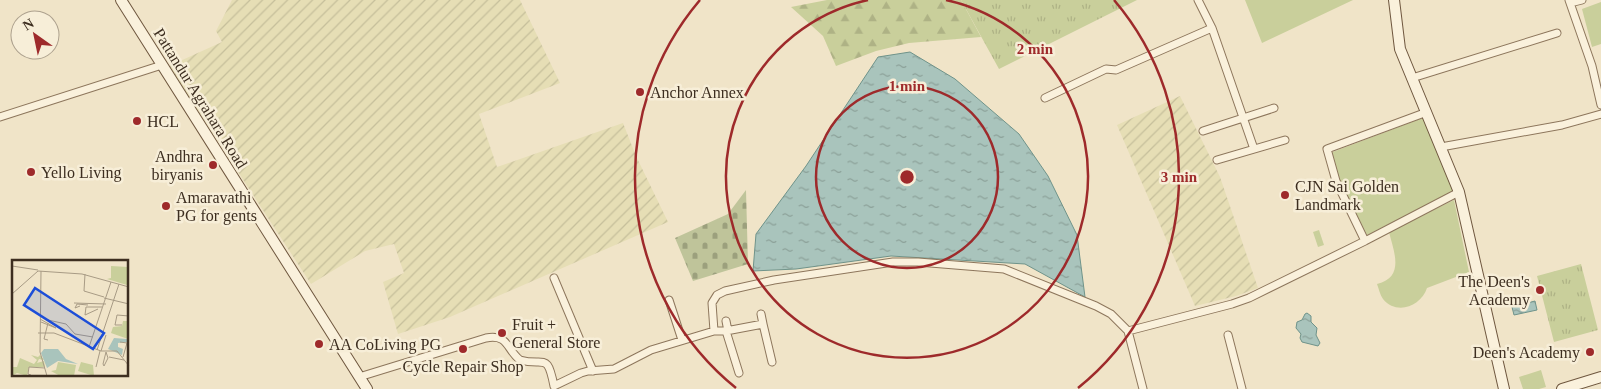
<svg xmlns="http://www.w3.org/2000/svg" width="1601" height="389" font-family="Georgia,serif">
<defs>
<pattern id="farmland-furrows" width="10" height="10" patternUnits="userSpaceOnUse" patternTransform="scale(1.25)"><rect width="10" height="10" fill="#e6deb5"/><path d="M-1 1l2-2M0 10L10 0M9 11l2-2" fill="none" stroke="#c6bf9b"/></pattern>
<pattern id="forest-firs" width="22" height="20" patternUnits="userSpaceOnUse" patternTransform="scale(1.25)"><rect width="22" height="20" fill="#c9cf9b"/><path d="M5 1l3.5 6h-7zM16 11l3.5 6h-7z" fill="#aeb285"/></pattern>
<pattern id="cemetery-stones" width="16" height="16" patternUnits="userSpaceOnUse" patternTransform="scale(1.25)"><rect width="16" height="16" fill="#bfc49a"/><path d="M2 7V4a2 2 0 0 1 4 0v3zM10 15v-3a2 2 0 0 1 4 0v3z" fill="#9ca07d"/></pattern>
<pattern id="park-tufts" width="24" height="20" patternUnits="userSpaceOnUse" patternTransform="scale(1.25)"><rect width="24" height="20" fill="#c9cf9b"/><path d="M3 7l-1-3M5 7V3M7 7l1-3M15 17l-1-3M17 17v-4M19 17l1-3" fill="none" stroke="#aeb285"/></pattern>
<pattern id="water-ripples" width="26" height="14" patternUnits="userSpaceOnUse" patternTransform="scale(1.25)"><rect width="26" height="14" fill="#a9c4bc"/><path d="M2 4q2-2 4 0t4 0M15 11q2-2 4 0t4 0" fill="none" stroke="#8ba098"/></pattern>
</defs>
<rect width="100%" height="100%" fill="#f0e4c8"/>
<!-- farmland -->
<path fill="url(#farmland-furrows)" d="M232,0h288l40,83 -81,31 18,53 126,-44 13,33 32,66 -218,95 -52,17 -15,-52 21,-9 -10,-29 -29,7 -54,33 -142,-218 53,-24 -6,-11z
M1180,96l40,81 38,111 -22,8 -41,10 -78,-181z"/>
<!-- grass -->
<path fill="#c9cf9b" d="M1245,0h108l-91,43z
M1601,2v42l-9,3 -10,-38z
M1425,117l30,74 -88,44 -28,-54 -9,-28z
M1454,200l15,72 -42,16c-6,18 -30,28 -44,11 -3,-4 -4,-10 -6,-15 28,-7 17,-32 12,-52z
M1319,230l5,15 -6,2 -5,-15z
M1541,370l5,17 -7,2h-16l-4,-12z"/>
<!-- forest -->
<path fill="url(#forest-firs)" d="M827,0h134l20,37 -72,6 -33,8 -40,15 -13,-30 -32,-29z"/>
<!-- cemetery -->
<path fill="url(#cemetery-stones)" d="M746,190l2,74 -55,17 -18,-43 53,-24z"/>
<!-- park -->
<path fill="url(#park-tufts)" d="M961,0h176l-138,69z
M1581,264l17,66 -44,12 -17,-66z"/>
<!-- water -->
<path fill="url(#water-ripples)" stroke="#6f938a" d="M910,52l45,27 64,55 29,42 29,59 8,62 -60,-33 -134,-8 -95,13 -43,2 3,-37 50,-68 72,-109z
M1535,301l2,9 -23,5 -2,-8z
M1307,313l4,3v6l6,6 -1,7 4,8 -2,3 -16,-4 -2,-4 1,-4 -5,-6 1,-6 5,-2 3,-6z"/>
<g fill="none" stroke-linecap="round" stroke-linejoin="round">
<!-- street casing -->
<g stroke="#8d765c" stroke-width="9">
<path id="street" d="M1569,0l23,66 9,39
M1570,3l12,-3
M1212,28l42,121
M1412,78l145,-45
M1045,98l61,-29 10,1 96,-42 -14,-28
M0,117l162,-52
M1203,131l71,-23
M1441,147l121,-22 39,-11
M1217,160l68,-20
M1365,241l-29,-60 -9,-32 100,-37
M554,278l39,93
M669,300l13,40
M761,314l2,10
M726,321l2,10
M714,331h12l37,-7 9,38
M726,331l13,42
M1128,331l104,-27 17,-6 116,-57 94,-49
M1228,335l14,54
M359,377l127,-39c23,-4 20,11 34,22 25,7 27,-9 34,26
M554,386l27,-13 7,-2 26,-2 37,-19 63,-19 -2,-28 5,-8 8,-4 49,-11 119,-18h25l86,7 92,37 15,8 17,17 15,58"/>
</g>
<!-- secondary casing -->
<g stroke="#6f573f" stroke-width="12">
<path id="secondary" d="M121,0l246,389
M1394,0l6,49 59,143 45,197
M1562,389l39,-12"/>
</g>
<!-- street -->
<use href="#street" stroke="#faf1dc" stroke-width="7"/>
<!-- secondary -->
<use href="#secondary" stroke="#faf1dc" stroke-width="10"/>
</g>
<!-- distance rings -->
<g fill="none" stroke="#9e2a2b" stroke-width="2.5">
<circle cx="907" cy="177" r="91"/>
<path d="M946 0A181 181 0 1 1 868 0"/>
<path d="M736 388A272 272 0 0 1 700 0M1114 0A272 272 0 0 1 1078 388"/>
</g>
<!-- markers -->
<g fill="#9e2a2b" stroke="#f7eed8" stroke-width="2">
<circle cx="640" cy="92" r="5"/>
<circle cx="137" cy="121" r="5"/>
<circle cx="213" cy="165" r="5"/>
<circle cx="31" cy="172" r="5"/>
<circle cx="1285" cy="195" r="5"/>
<circle cx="166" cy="206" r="5"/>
<circle cx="1540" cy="290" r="5"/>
<circle cx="502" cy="333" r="5"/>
<circle cx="319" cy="344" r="5"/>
<circle cx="463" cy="349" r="5"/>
<circle cx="1590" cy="352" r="5"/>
</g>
<g text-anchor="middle" stroke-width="5" stroke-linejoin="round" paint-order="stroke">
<!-- poi labels -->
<g font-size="16" fill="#3d2e20" stroke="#f7eed8" text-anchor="start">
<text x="650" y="98">Anchor Annex</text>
<text x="147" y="127">HCL</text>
<text x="203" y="162" text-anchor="end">Andhra<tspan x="203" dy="18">biryanis</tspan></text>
<text x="41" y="178">Yello Living</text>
<text x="1295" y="192">CJN Sai Golden<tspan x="1295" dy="18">Landmark</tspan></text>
<text x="176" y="203">Amaravathi<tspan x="176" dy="18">PG for gents</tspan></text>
<text x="1530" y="287" text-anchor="end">The Deen's<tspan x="1530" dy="18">Academy</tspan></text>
<text x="512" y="330">Fruit +<tspan x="512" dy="18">General Store</tspan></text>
<text x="329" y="350">AA CoLiving PG</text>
<text x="1580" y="358" text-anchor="end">Deen's Academy</text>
<text x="463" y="372" text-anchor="middle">Cycle Repair Shop</text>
</g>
<!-- street labels -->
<g font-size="16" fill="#3d2e20" stroke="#f7eed8">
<text transform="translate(201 98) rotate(58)" y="6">Pattandur Agrahara Road</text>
</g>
</g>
<!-- overview -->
<g transform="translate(12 260)">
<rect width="116" height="116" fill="#f0e4c8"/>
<path d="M111,61h5v18l-17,-6 2,-6 9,-1zM19,95l7,2 2,-2 4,5 -5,-1 -2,4 7,-2 1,6h-16l-2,9 -10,-3 -5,3v-9h5l3,-9 14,6 3,-4zM46,102l18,3 -2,11h-14l-9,-5 5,-1z" fill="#c9cf9b"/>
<path d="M69,102l12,3 1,11 -16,-5z" fill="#c9cf9b"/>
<path d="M99,6l17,1 -1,18 -20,-6 4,-1z" fill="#c9cf9b"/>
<path d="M102,78l13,1v3l-9,1v4l5,2 -1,6 -14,-6zM32,89h14l8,10 12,5 -20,-3 -11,7 -6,-15z" fill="#a9c4bc"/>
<path fill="none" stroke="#a89b85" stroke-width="1" d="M0,6l26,4M29,11l-1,81 7,24M73,14l-1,17 20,6M0,34l26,-23 44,3 47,13M92,38l25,6M62,43l32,1M68,46l-5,2 2,-4 11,1M86,49l-13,6 1,-8h16M28,59l16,9 -15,-6M36,60l18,4 9,10 18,3M110,65h-7l2,-10 12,1M26,73h16l47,18h16l12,15M36,80l-4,-1 4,-16M108,82l7,1 -4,14M77,87l22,-65M85,90l22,-66M89,91l5,-16M94,92l2,6 -4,8 -1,-2zM97,97l15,3M84,107l4,-16M19,115l-3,-1 1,-7 16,1"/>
<path fill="#1d4ed8" fill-opacity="0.15" stroke="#1d4ed8" stroke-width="2.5" d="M23,28l69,45 -11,16 -69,-44z"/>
<rect width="116" height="116" fill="none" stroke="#3d2e20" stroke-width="2.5"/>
</g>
<circle cx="907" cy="177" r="8" fill="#9e2a2b" stroke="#f7eed8" stroke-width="2.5"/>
<g font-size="15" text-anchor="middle" font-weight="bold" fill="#9e2a2b" stroke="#f7eed8" stroke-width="5" stroke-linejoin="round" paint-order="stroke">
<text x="1035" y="54">2 min</text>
<text x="907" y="91">1 min</text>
<text x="1179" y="182">3 min</text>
</g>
<!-- north arrow -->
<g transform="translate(35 35) rotate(327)"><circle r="24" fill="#f7eed8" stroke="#ada18e"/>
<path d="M0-4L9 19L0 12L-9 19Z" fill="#9e2a2b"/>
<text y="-8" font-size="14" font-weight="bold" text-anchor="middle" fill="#3d2e20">N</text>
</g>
</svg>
